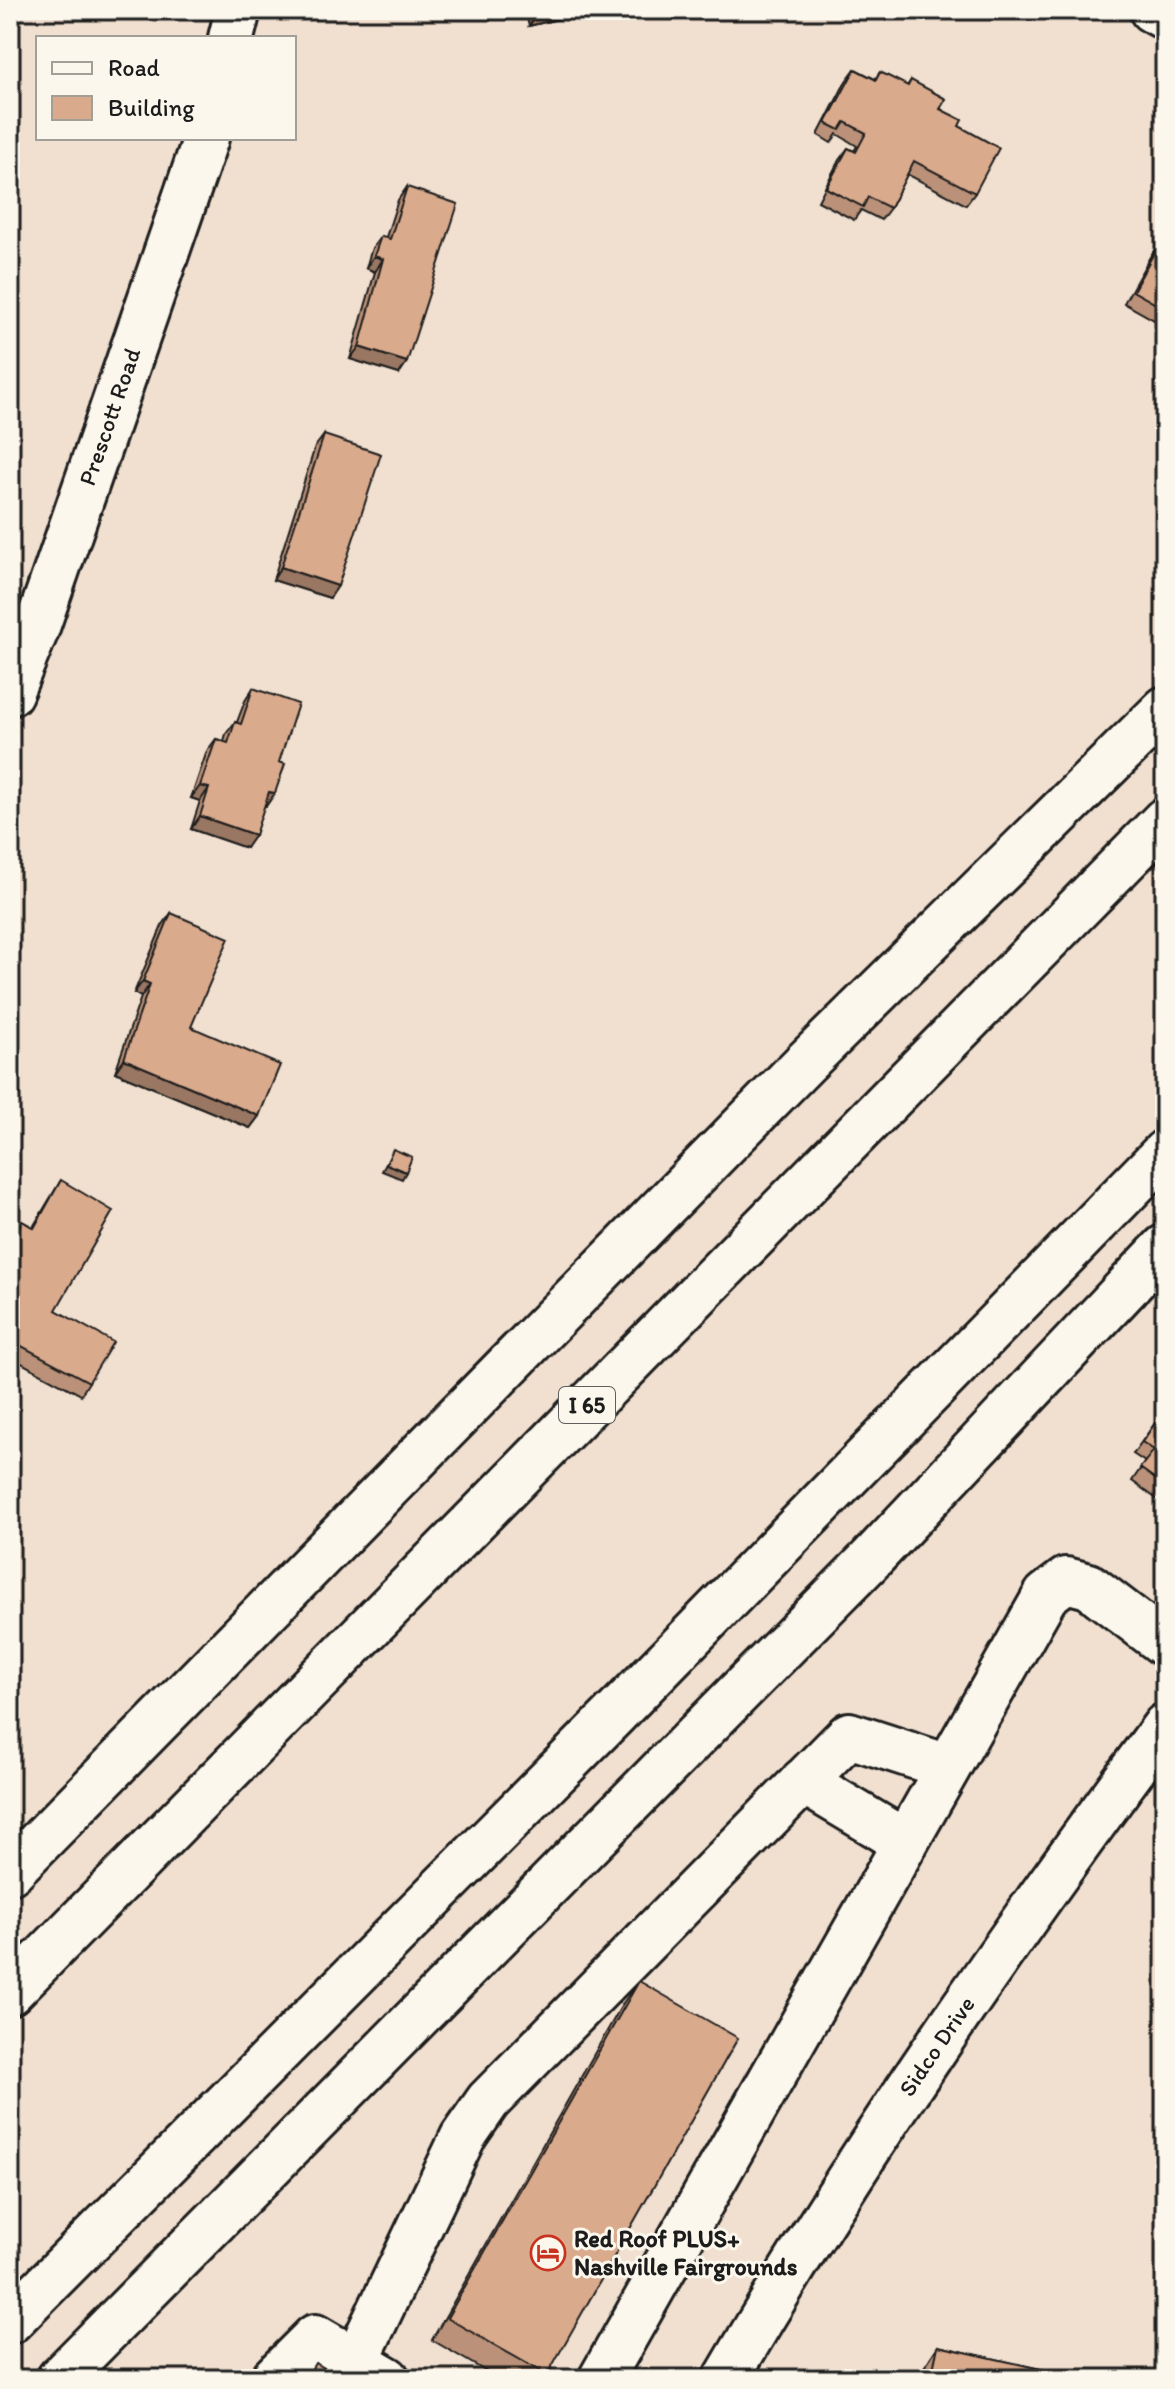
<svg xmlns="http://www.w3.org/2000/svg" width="1175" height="2389" font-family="Itim,sans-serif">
<rect width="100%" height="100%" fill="#f1e0d0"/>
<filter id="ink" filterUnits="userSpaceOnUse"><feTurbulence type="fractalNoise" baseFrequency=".0125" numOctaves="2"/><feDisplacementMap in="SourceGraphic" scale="16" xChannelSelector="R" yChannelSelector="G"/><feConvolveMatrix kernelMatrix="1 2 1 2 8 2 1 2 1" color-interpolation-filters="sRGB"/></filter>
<g filter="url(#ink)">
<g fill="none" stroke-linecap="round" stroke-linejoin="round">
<!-- minor casing -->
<g stroke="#1c1c1c" stroke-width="50">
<g id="minor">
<path d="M1152,10l13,7"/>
<path d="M231,38l7,-28"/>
<path id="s1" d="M10,693l26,-63 170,-492"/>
<path d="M803,1781l102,61"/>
<path d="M356,2361l107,-224 25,-36 361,-366 99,32"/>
<path d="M273,2379l42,-42 72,42"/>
<path d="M601,2379l445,-784 20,-15 23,6 76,58"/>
</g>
</g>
<!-- major casing -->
<g stroke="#1c1c1c" stroke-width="50">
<g id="major">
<path id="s2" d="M726,2379c132,-226 283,-443 439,-653"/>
</g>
</g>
<!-- highway casing -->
<g stroke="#1c1c1c" stroke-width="50">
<path id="highway" d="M10,1872l794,-808 361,-355
M10,1992l1155,-1172
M10,2321l603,-605 552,-564
M59,2379l812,-820 294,-312"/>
</g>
<!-- minor -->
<use href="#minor" stroke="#fbf7ec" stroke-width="44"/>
<!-- major -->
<use href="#major" stroke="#fbf7ec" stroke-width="44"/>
<!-- highway -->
<use href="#highway" stroke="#fbf7ec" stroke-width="44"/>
</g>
<!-- wall -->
<path fill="#bb9279" stroke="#1c1c1c" stroke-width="2" d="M525,10h46l-5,7 -37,9z
M855,69l20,10 5,-7 27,14 4,-6 48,46 16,67 -9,12 -59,-31 -17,34 -9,12 -20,-10 -7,10 -36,-19 21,-41 9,-12 6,3 3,-5 -20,-12 -6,9 -13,-8 28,-54z
M407,187l-8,187 -49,-15 25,-87 -9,-4 6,-20 9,-12 5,1 12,-37z
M1160,242l5,3v81l-41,-23 27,-48z
M324,435l6,163 -57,-18 42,-133z
M253,688l26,74 -4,31 -9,13 -2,-1 -18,43 -55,-19 9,-28 -9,-3 16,-47 9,-12 8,2 2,-7 9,-12h2l8,-21z
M171,913l20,114 68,89 -9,12 -135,-56 26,-75 -7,-4 28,-67z
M61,1180l-5,130 33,72 -8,13 -71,-38v-118l12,-18 11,6z
M1165,1409v96l-33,-24 13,-19 -12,-8z
M639,1981l-92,394 -2,4h-46l-67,-39 191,-337z
M938,2346l147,33h-165l3,-10z"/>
<!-- shaded-wall -->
<path fill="#997763" stroke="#1c1c1c" stroke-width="2" d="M482,10h14l-16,4z
M551,10h20l-5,7 -37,9 9,-13z
M374,256l9,3 -8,13 -9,-4z
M359,347l48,15 -8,12 -49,-15z
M281,567l57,19 -8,12 -57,-18z
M200,786l9,2 -9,13 -9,-3z
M269,792l6,1 -9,13 -6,-2z
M200,816l55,19 -9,13 -55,-19z
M143,981l7,3 -9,13 -7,-4z
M124,1059l135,57 -9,12 -135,-56z
M386,1164l20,8 -4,7 -20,-8z"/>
<!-- building -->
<path fill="#daaa8d" stroke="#1c1c1c" stroke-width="2" d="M537,10h14l-13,3z
M855,69l21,11 4,-8 28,14 3,-6 35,19 -6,10 22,11 -3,6 40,22 -24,45 -61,-32 -24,47 -22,-11 -5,10 -37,-19 22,-40 8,4 10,-19 -21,-11 -5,8 -14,-7z
M407,187l51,17 -51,158 -48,-15 24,-88 -9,-3 7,-20 9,3z
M1160,242l5,3v64l-32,-18z
M324,435l57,19 -43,132 -57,-19z
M253,688l45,16 -19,58 6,2 -10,29 -6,-1 -14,43 -55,-19 9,-28 -9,-2 16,-47 12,4 7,-21 6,2z
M171,913l58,25 -38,89 89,38 -21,51 -135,-57 26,-75 -7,-3z
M393,1149l19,8 -6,15 -20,-8z
M61,1180l52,31 -57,99 57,32 -24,40 -79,-42v-98l12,-21 12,7z
M1165,1409v77l-25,-18 14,-18 -12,-8z
M639,1981l99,57 -191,337 -100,-57z
M938,2346l147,33h-154z
M315,2363l29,16h-38z"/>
</g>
<!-- icons -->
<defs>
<g id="hotel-ring" transform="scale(1.8)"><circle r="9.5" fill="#fbf7ec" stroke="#c8321e" stroke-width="1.5"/><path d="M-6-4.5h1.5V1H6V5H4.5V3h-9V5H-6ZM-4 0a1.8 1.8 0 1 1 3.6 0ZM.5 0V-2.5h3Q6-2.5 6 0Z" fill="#c8321e"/></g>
</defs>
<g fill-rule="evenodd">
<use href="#hotel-ring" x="548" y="2253"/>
</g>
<g text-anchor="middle" stroke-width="6" stroke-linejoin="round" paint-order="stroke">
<!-- shield labels -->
<rect fill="#fbf7ec" stroke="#5f5e5a" stroke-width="2" x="559" y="1387" width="56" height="36" rx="6"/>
<g font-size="22" font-weight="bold" fill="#1c1c1c">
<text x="587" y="1413">I 65</text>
</g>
<!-- street labels -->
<g font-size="24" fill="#1c1c1c" stroke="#fbf7ec">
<text dy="8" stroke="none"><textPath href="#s1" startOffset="294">Prescott Road</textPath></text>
<text dy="8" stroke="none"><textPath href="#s2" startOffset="394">Sidco Drive</textPath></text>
</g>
<!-- poi labels -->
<g font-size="24" font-weight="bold" fill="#1c1c1c" stroke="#fbf7ec" text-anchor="start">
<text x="574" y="2247">Red Roof PLUS+<tspan x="574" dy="28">Nashville Fairgrounds</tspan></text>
</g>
</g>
<!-- margin -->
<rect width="1175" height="2389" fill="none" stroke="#fbf7ec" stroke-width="40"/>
<rect x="20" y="20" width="1135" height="2349" fill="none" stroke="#1c1c1c" stroke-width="3" filter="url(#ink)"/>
<!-- legend -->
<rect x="36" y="36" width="260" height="104" fill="#fbf7ec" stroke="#a29f99" stroke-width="2"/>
<rect x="52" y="62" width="40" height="12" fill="#fbf7ec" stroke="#a29f99" stroke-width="2"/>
<text x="108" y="76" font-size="24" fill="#1c1c1c">Road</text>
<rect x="52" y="96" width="40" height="24" fill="#daaa8d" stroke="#a29f99" stroke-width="2"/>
<text x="108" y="116" font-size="24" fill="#1c1c1c">Building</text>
</svg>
